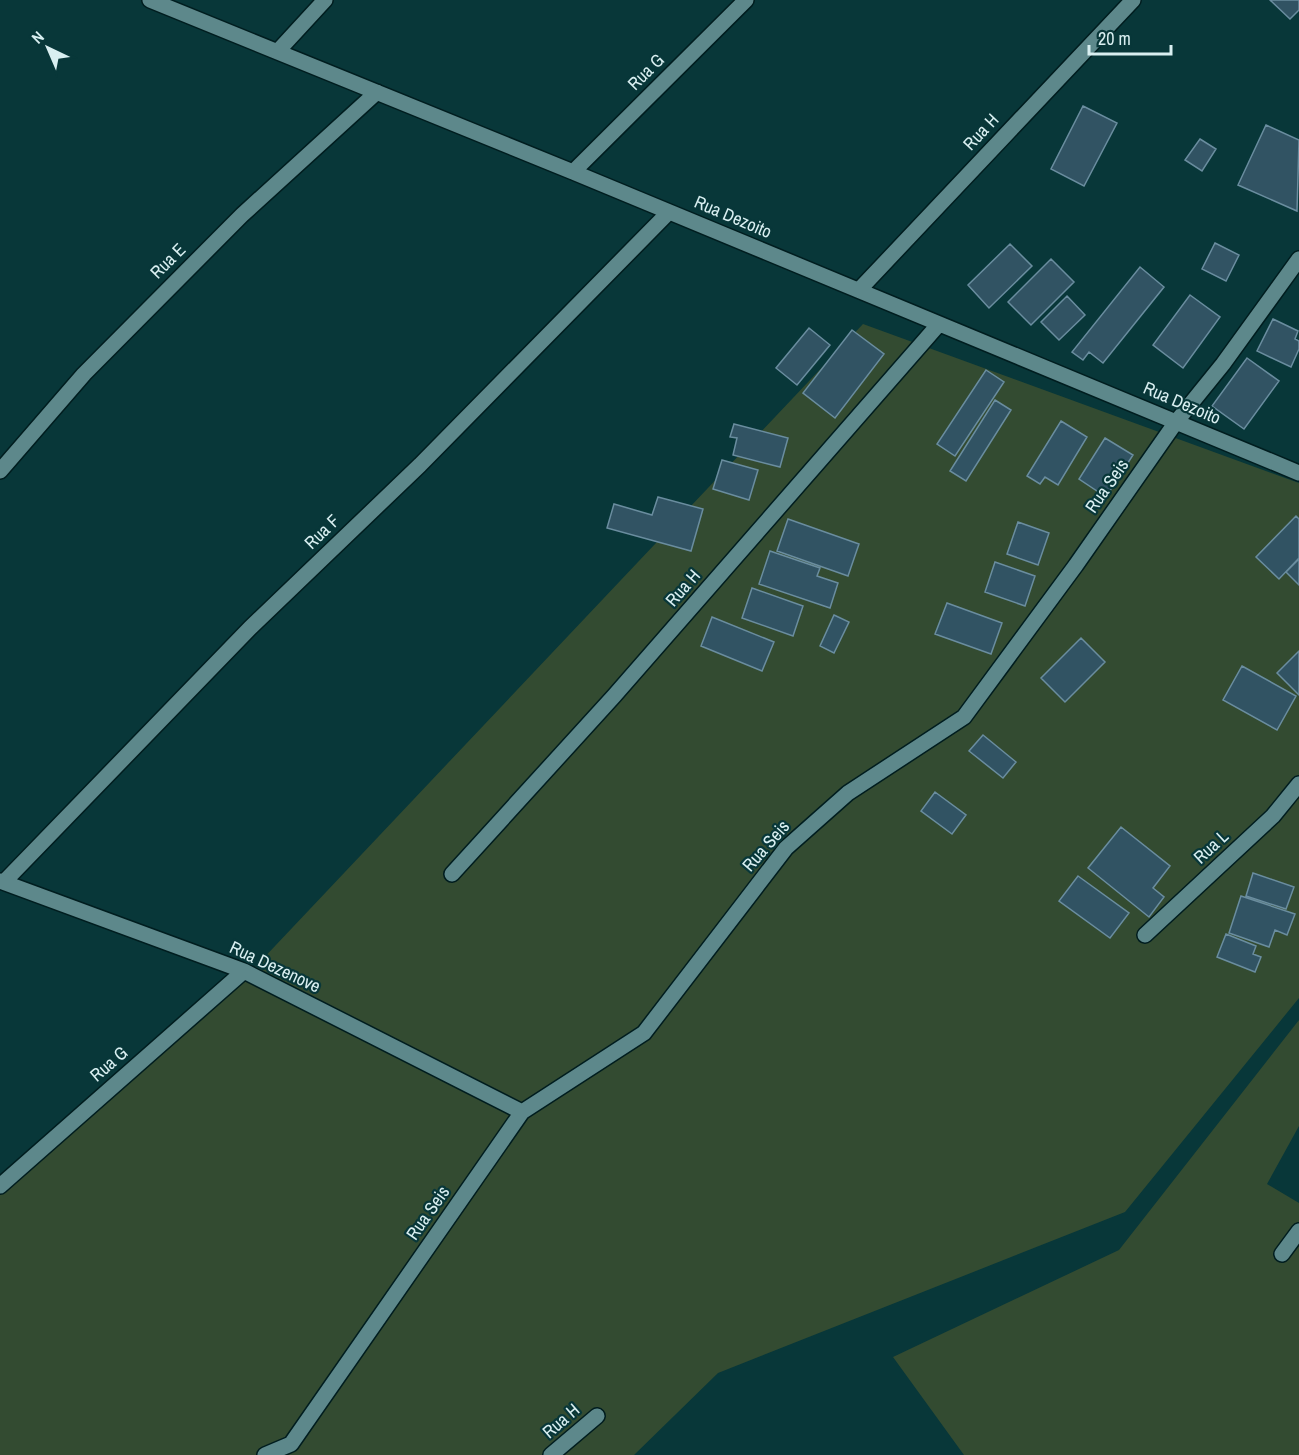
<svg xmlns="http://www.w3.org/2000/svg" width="1299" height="1455" font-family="'Archivo Narrow',sans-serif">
<rect width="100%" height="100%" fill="#083739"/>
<!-- green -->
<path fill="#334b31" d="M863,324l436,159v515l-174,214 -407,161 -84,82h-634v-270l240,-202z
M1299,1020v106l-32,58 32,19v252h-335l-71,-98 226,-107z"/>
<!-- building -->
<path fill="#315363" stroke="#6a8d9f" stroke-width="1.5" d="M1270,0h29v10l-9,9z
M1083,106l34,17 -33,63 -33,-17z
M1266,125l33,15 -2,71 -59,-26z
M1200,139l16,10 -14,22 -17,-11z
M1215,243l24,12 -13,26 -24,-12z
M1010,244l22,22 -43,42 -21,-23z
M1051,259l23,23 -43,43 -23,-23z
M1140,267l24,20 -61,76 -14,-11 -6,8 -11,-8z
M1190,295l30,22 -37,51 -30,-23z
M1067,296l18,19 -26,25 -18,-18z
M1273,319l25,12 -3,8 4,2v8l-8,18 -34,-16z
M809,328l21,17 -33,40 -21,-17z
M852,330l32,24 -49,64 -32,-25z
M1247,358l32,23 -35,48 -32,-23z
M986,370l18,12 -49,74 -18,-12z
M995,400l16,10 -45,71 -16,-10z
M1061,421l26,16 -29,48 -13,-8 -5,7 -13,-8z
M734,424l54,14 -8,29 -47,-12 4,-17 -7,-1z
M1105,438l28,17 -27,42 -27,-18z
M722,460l36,10 -9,30 -36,-11z
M658,497l45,12 -12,42 -84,-23 7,-24 38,11z
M1296,516l3,3v39l-20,21 -23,-22z
M788,519l71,25 -11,32 -71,-25z
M1018,522l31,11 -11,32 -31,-11z
M770,551l50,17 -3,8 21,7 -8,25 -71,-24z
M1299,559v26l-13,-13z
M995,562l40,14 -10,30 -40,-14z
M752,588l51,18 -10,30 -51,-18z
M947,603l55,20 -11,31 -56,-20z
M834,615l15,7 -15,31 -14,-7z
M712,617l62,25 -12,29 -61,-25z
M1081,638l24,24 -40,40 -24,-24z
M1299,651v44l-22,-22z
M1242,666l54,30 -19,34 -54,-30z
M983,735l33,27 -13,16 -34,-27z
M935,792l31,23 -14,19 -31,-23z
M1121,827l49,39 -17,22 11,9 -15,20 -61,-49z
M1253,873l41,14 -8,22 -40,-13z
M1078,876l51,37 -19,25 -51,-37z
M1241,896l54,18 -8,21 -12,-5 -6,17 -40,-14z
M1226,934l30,12 -3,8 8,3 -6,15 -38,-15z"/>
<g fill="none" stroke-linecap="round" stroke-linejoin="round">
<!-- minor casing -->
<g stroke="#001d1f" stroke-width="18">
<path id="minor" d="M150,0l423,172 726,301
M278,51l47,-51
M573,172l173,-172
M859,290l274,-290
M0,471l84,-97 158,-159 135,-123
M452,874l162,-178 325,-372
M0,881l244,90 278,141
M4,882l246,-254 170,-163 249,-253
M1145,935l128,-119 26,-32
M0,1186l244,-215
M1282,1254l17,-23
M265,1455l26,-11 231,-332 122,-79 142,-185 62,-55 116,-76 112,-152 100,-143 47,-58 76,-105
M551,1455l46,-39"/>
</g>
<!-- minor -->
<use href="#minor" stroke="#5d888b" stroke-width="15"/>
</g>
<g text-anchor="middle" stroke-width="4.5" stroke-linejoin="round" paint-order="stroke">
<!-- street labels -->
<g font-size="18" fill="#d9eff1" stroke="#083739">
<text transform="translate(646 72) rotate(-45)" y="6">Rua G</text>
<text transform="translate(981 132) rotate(-47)" y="6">Rua H</text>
<text transform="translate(733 217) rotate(23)" y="6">Rua Dezoito</text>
<text transform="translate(168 261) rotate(-45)" y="6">Rua E</text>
<text transform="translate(1182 403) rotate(23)" y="6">Rua Dezoito</text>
<text transform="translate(1107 486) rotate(-55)" y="6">Rua Seis</text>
<text transform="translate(322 532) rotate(-44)" y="6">Rua F</text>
<text transform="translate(683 588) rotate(-49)" y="6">Rua H</text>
<text transform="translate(766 846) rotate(-49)" y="6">Rua Seis</text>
<text transform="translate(1211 847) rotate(-43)" y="6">Rua L</text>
<text transform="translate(275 967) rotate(25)" y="6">Rua Dezenove</text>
<text transform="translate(109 1064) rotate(-41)" y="6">Rua G</text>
<text transform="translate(428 1213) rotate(-55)" y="6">Rua Seis</text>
<text transform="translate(561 1421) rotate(-41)" y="6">Rua H</text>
</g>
</g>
<!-- north arrow -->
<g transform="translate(48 48) rotate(316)" stroke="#083739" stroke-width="4.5" paint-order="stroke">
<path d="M0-4.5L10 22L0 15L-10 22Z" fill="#d9eff1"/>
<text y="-9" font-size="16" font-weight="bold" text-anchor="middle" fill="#d9eff1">N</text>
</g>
<!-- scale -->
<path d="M1089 45v9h82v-9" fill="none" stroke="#d9eff1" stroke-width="3"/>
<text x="1098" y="45" font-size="18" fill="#d9eff1" stroke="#083739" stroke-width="4.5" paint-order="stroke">20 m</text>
</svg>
